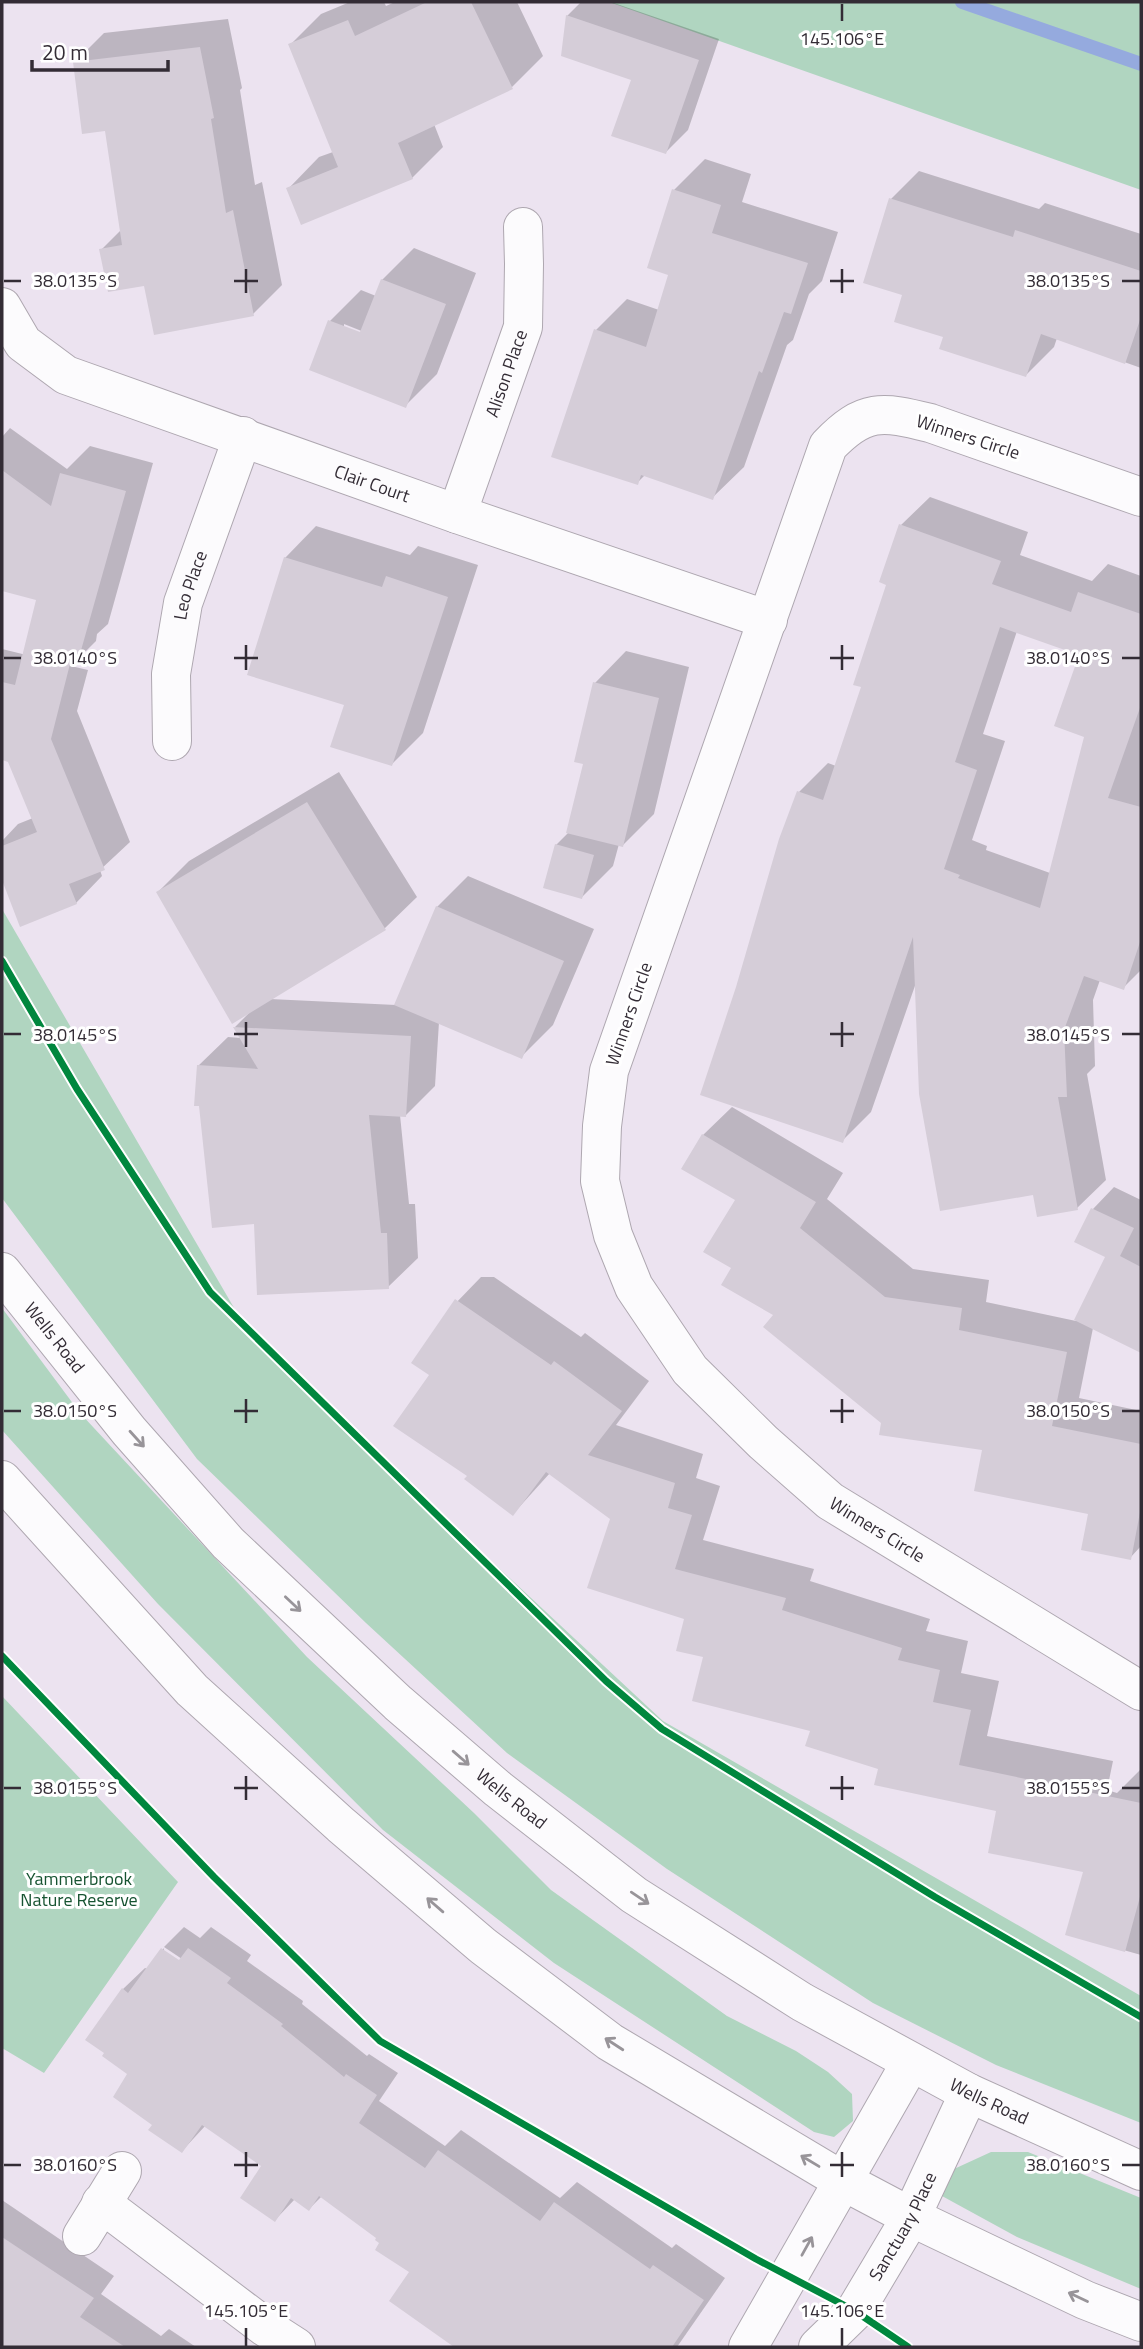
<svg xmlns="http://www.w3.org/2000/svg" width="1143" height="2349" font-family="'Titillium Web',sans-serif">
<rect width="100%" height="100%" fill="#ece3f0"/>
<!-- green -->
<path fill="#b0d5c0" d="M609,2h532v188z
M2,909l249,428 412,384 478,275v127l-145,-58 -123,-62 -206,-134 -160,-116 -141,-130 -169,-164 -195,-261z
M2,1308l78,105 227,244 167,156 77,77 176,126 69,35 32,21 24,22 1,27 -19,16 -20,-5 -260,-169 -171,-133 -225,-226 -156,-174z
M2,1696l176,186 -134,191 -42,-25z
M991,2152h37l113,46v91l-124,-52 -75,-41 12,-27z"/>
<!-- shadow -->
<path fill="#0003" fill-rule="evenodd" d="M350,2h34l2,4 9,-4h122l26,54 -31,31 -78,37 9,23 -31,31 -124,11 31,-32 14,-5 -43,-107 31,-31z
M581,2h30l108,37 -31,91 -22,22 -33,-73 -66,-63z
M228,19l14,69 -2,2 15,95 7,-3 20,103 -29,29 -108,-31 -44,-33 20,-20 -15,-101 -31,-67 29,-29z
M705,159l46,15 -9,28 96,30 -16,49 -13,13 -16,46 -6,5 -43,122 -32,31 -67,-23 -8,8 -41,-153 31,-31 32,11 12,-36 3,-84z
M919,171l120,38 6,-6 96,31v134l-84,-30 -3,9 -28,28 -80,-40 -41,-41 -14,-95z
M414,248l62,25 -39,101 -32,32 -75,-85 31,-31 15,6 6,-16zM344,324l25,10 -1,3 -24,-9z
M10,428l57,41 23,-23 63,17 -45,161 -11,10 -1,7 -25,25 17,4 -11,41 53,131 -30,28 2,6 -26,27 -55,21 -19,-48v-35l16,-17 15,-6 -24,-58 -7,-2v-109l57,14 -21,-64 -36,-10v-152z
M930,497l98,35 -8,23 72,26 16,-17 33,12v394l-18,18 -23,-8 -7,20 2,66 -8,8 19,106 -29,28 -43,-15 -117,-213 -46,132 -29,29 -43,-349 29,-29 8,3 28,-80 37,-161zM1017,631l65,23 4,82 -36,137 -64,-23 1,-4 -15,-6 33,-99 -22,-7z
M316,526l94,29 8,-9 60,19 -55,168 -31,31 -107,-206z
M626,651l63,16 -35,147 -31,31 -4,-1 -6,22 -31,31 -26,-52 12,-12 17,-70 10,-80z
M339,772l78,125 -32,31 -115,71 126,6 41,-98 31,-31 126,53 -41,96 -31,31 -83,-34 -4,64 -29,29h-6l9,89h6l3,54 -30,29 -132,-65 -58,-156 30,-29 13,1 -6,-11 15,-15 -92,-120 31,-31z
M732,1107l111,66 -16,26 86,70 76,11 -3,22 90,19 31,-64 -31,-15 17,-33 21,-22 27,13v149l-1,1 -47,-22 -14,70 62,13v135l-11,12 -39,-45 -107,-64 -101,-27 -108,-107 -42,-48 4,-67 -34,-65z
M481,1277h13l87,60 4,-4 64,48 -33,44 87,29 -7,24 24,8 -17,54 111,29 -4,12 120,38 -4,12 42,10 -7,32 38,8 -12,55 126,25 -6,29 10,3 24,-24v186l-74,-21 18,-63 -87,-61 -118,-42 -68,-38 -107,-74 -19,-38 -74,-100 -62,-45 -37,41 -44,-39 -38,-101 21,-67z
M184,1927l16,11 11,-11 40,28 -4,6 56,40 -1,3 65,52 2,-2 29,19 -19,28 66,45 16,-16 99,68 17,-16 95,66 4,-4 49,34 -48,69h-209l-4,-2 -7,2 -66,-47 20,-28 -32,-35 -57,-41 -13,13 -14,-10 -20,21 -11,-54 -58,-41 -24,26 -52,-78 -7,-84 22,-21 3,1 16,-21v3l22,15 2,-3 -24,-16z
M2,2200l112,76 -13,18 60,42 8,-7 27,18h-194z"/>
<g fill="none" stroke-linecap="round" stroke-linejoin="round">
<!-- stream -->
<path stroke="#95aade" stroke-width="14" d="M962,2l179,62"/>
</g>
<!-- building -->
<path fill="#d5cdd8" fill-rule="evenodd" d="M427,2h44l42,87 -115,54 15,36 -112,46 -15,-37 52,-21 -50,-123 60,-24 7,16z
M566,15l133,45 -33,94 -55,-18 20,-56 -70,-24z
M200,47l14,71 -3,1 15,94 7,-3 21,106 -100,19 -10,-49 -36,6 -9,-43 23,-4 -17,-114 -23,3 -9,-72z
M672,189l49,16 -9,28 96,30 -17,51 -7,-2 -22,61 -3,-2 -46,129 -72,-25 -3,10 -87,-28 43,-128 52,18 22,-72 -21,-7z
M889,198l124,39 2,-7 126,41v46l-16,47 -84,-30 -15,43 -87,-28 4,-12 -49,-15 8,-27 -39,-12z
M381,279l65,25 -40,104 -97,-38 19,-50 32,12z
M2,470l49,36 9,-33 66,18 -46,163 -7,-2 -22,87 54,131 -36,14 8,20 -57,23 -18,-47v-34l35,-14 -29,-70 -6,-2v-78l13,3 21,-85 -34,-9z
M899,524l102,37 -9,23 79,28 7,-20 63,22v91l-33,93 33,9v132l-17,51 -40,-14 -20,54 3,67h-9l20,113 -41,7 -4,-22 -93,16 -21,-117 -6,-157 -70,206 -143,-48 36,-108 43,-148 18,-48 26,9 38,-113 -8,-2 33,-100 -7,-3zM1000,627l79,28 -25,71 30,11 -44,171 -82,-30 2,-3 -16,-6 33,-99 -22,-8z
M284,557l98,30 4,-11 62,21 -56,169 -62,-19 14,-42 -97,-30z
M593,682l66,16 -36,149 -57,-14 17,-69 -9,-2z
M307,802l79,128 -154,94 -76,-132z
M555,844l39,11 -12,44 -39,-11z
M436,906l128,55 -42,98 -128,-54z
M233,1027l178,9 -5,81 -37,-2 12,118h6l2,56 -132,6 -3,-71 -42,4 -13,-122h-5l3,-41 61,4z
M702,1134l114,68 -16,26 85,69 77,11 -3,22 108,22 -15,74 89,18v63l-10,53 -50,-10 7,-36 -114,-23 8,-41 -103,-15 2,-12 -118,-96 10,-12 -52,-30 10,-17 -28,-16 32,-52 -54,-31z
M1091,1208l43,20 -14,28 21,11v86l-67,-33 31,-63 -31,-15z
M455,1299l96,66 3,-4 68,50 -34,44 87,28 -7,25 24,7 -17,54 111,29 -4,12 120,38 -4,12 42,10 -7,32 38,8 -12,55 182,38v90l-16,59 -60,-17 18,-63 -95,-19 8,-42 -122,-26 4,-16 -73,-23 5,-15 -118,-30 11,-44 -27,-6 8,-32 -97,-31 23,-69 -64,-47 -33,44 -49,-37 3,-3 -74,-50 36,-51 -18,-12z
M161,1948l18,12 9,-12 43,30 -4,5 56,41 -2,2 63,51 2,-3 31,21 -18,28 66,45 13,-18 102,71 14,-19 96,67 3,-4 51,35 -32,47h-218l-65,-46 20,-29 -34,-22 4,-7 -4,-3 1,-2 -57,-42 -10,15 -18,-13 -16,24 -35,-24 21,-32 -59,-41 -20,28 -34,-23 4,-5 -39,-28 14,-23 -25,-18 2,-3 -19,-13 37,-52 6,5z
M2,2237l92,61 -14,19 45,30h-123z"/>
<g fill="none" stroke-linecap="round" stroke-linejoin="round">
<!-- minor casing -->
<g stroke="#aea7b0" stroke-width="40">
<g id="minor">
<path id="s1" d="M2,307l21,36 43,32 391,139 311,106"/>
<path id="s2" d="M1141,497l-211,-74c-48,-12 -66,-15 -102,23l-219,625 -7,55 -2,55 13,54 21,52 56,83 73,72 67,59 311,190"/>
<path id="s3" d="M457,514l66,-187 1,-63 -1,-37"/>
<path id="s4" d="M172,741l-1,-67 12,-71 60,-167"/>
<path d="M101,2203l164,124 31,20"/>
<path d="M82,2236l40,-65"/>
<path d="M748,2347l163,-285"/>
<path id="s5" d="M818,2347l37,-36 56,-94 58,-124"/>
</g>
</g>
<!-- primary casing -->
<g stroke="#aea7b0" stroke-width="40">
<g id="primary">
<path id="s6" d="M2,1272l127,159 99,112 170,160 100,86 136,106 168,107 167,91 172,78"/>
<path d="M2,1480l190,210 149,135 142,121 127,96 233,139 68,36 174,83 56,22"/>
</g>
</g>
<!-- minor -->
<use href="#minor" stroke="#fcfbfd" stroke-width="38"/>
<!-- primary -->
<use href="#primary" stroke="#fcfbfd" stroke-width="38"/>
<!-- cycleway casing -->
<g stroke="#fff" stroke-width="11">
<path id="cycleway" d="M2,961l75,128 133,203 396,389 56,48 273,168 206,120
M2,1656l212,221 166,164 376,218 99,52 53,36"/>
</g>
<!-- cycleway -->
<use href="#cycleway" stroke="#00873e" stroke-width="7"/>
</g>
<!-- one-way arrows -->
<defs><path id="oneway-shaft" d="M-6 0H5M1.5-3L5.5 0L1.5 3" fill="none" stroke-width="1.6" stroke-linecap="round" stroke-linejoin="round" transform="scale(1.75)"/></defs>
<g stroke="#989499">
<use href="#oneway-shaft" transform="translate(137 1439) rotate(48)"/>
<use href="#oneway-shaft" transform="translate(293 1604) rotate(43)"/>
<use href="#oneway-shaft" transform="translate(461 1758) rotate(41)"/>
<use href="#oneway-shaft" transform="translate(640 1898) rotate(34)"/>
<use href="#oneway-shaft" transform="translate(435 1905) rotate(-139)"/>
<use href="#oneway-shaft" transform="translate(614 2044) rotate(-147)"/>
<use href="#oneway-shaft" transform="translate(810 2161) rotate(-149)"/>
<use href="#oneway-shaft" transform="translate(807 2246) rotate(-61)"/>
<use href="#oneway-shaft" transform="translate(1078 2297) rotate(-155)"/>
</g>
<!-- ticks -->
<path fill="none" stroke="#332c35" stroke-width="2.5" d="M842,4v17M246,269v24M842,269v24M4,281h17M234,281h24M830,281h24M1122,281h18M246,645v25M842,645v25M4,658h17M234,658h24M830,658h24M1122,658h18M246,1022v25M842,1022v25M4,1034h17M234,1034h24M830,1034h24M1122,1034h18M246,1399v24M842,1399v24M4,1411h17M234,1411h24M830,1411h24M1122,1411h18M246,1776v24M842,1776v24M4,1788h17M234,1788h24M830,1788h24M1122,1788h18M246,2152v25M842,2152v25M4,2165h17M234,2165h24M830,2165h24M1122,2165h18M246,2328v18M842,2328v18"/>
<g text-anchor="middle" stroke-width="6" stroke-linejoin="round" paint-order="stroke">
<!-- street labels -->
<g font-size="18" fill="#332c35" stroke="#fff">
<text dy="6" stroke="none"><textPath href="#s3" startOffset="149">Alison Place</textPath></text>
<text transform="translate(968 437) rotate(18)" y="6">Winners Circle</text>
<text dy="6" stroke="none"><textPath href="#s1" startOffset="420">Clair Court</textPath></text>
<text dy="6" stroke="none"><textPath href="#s4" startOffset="158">Leo Place</textPath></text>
<text transform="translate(629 1014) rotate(-71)" y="6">Winners Circle</text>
<text dy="6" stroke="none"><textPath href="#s6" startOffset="84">Wells Road</textPath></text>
<text dy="6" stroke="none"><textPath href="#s2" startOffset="1568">Winners Circle</textPath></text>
<text dy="6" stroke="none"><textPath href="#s6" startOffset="735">Wells Road</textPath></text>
<text dy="6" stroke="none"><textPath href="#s6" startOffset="1302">Wells Road</textPath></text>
<text dy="6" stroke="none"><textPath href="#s5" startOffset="149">Sanctuary Place</textPath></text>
</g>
<!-- park labels -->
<g font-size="18" fill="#165331" stroke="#fff">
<text x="79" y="1885">Yammerbrook<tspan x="79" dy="21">Nature Reserve</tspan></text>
</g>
</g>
<g font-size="18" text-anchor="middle" fill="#332c35" stroke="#fff" stroke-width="6" stroke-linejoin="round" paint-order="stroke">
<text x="842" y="45">145.106°E</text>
<text x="75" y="287">38.0135°S</text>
<text x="1068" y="287">38.0135°S</text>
<text x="75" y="664">38.0140°S</text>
<text x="1068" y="664">38.0140°S</text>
<text x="75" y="1041">38.0145°S</text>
<text x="1068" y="1041">38.0145°S</text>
<text x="75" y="1417">38.0150°S</text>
<text x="1068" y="1417">38.0150°S</text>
<text x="75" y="1794">38.0155°S</text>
<text x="1068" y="1794">38.0155°S</text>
<text x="75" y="2171">38.0160°S</text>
<text x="1068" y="2171">38.0160°S</text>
<text x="246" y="2317">145.105°E</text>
<text x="842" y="2317">145.106°E</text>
</g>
<!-- border -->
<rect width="1143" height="2349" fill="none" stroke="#332c35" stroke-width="7"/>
<!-- scale -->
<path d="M32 60v10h136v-10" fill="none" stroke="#332c35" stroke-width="3.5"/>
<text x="42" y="60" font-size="21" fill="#332c35" stroke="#ffffff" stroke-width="5" paint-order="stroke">20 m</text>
</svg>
